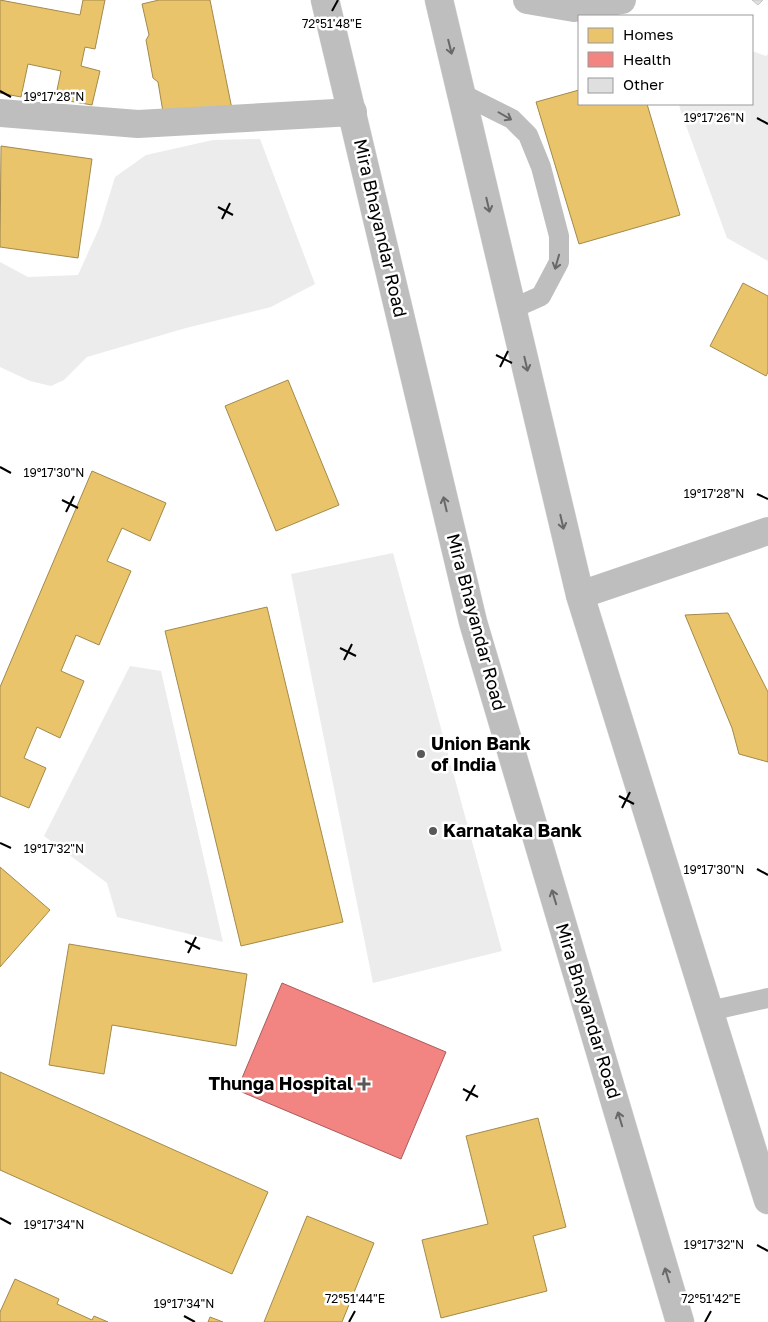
<svg xmlns="http://www.w3.org/2000/svg" width="768" height="1322" font-family="'Golos Text',sans-serif">
<rect width="100%" height="100%" fill="#fff"/>
<!-- green -->
<path fill="#ececec" d="M752,51l14,5 2,-2v207l-41,-23 -47,-129 -1,-5h73z
M260,139l55,145 -44,23 -85,21 -99,29 -23,23 -13,6 -21,-5 -30,-14v-105l28,15 50,-2 22,-49 15,-49 31,-22 67,-15z
M393,553l109,398 -129,32 -82,-409z
M130,666l31,5 62,271 -106,-25 -10,-34 -63,-47z"/>
<!-- homes -->
<path fill="#e9c46a" stroke="#a3894a" d="M0,0l80,15 3,-15h22l-10,49 -10,-2 -4,19 19,5 -8,34 -23,-4 2,-8 -14,-3 4,-19 -33,-7 -7,33 -21,-4z
M159,0h51l22,109 -68,9 -6,-36 -5,-4 -7,-38 3,-5 -7,-31z
M579,90v14h68l33,111 -101,29 -43,-142z
M1,146l91,13 -14,99 -78,-11z
M743,283l25,13v76l-2,4 -56,-30z
M288,380l51,125 -63,26 -51,-125z
M92,471l74,32 -16,38 -28,-13 -15,33 24,10 -32,74 -23,-10 -15,36 23,10 -24,57 -23,-11 -13,31 22,10 -17,40 -29,-12v-109z
M267,607l76,315 -102,24 -76,-315z
M728,613l40,79v70l-29,-8 -7,-26 -47,-113z
M0,867l50,43 -50,57z
M69,944l178,30 -11,72 -124,-21 -8,49 -55,-9z
M0,1072l268,120 -36,82 -232,-104z
M538,1118l28,109 -33,9 14,55 -106,27 -19,-78 66,-16 -22,-88z
M307,1216l67,27 -32,79h-78z
M15,1279l44,20 -2,5 35,16 2,-4 14,6h-108v-10z
M210,1317l13,5h-15z"/>
<!-- health -->
<path fill="#f28482" stroke="#a95c5b" d="M282,983l164,69 -45,107 -164,-69z"/>
<!-- building -->
<path fill="#dfdfdf" stroke="#c7c7c7" d="M752,0h11l-5,5z"/>
<g fill="none" stroke-linecap="round" stroke-linejoin="round">
<!-- primary casing -->
<g stroke="#dbdbdb" stroke-width="29">
<path id="primary" d="M325,0l148,622 207,700
M439,0l141,595 188,605"/>
</g>
<!-- lane -->
<path stroke="#bebebe" stroke-width="20" d="M462,94l50,25 16,16 13,32 18,69v26l-18,34 -29,13
M709,1011l59,-13"/>
<!-- street -->
<path stroke="#bebebe" stroke-width="28" d="M527,0l47,8 48,-8
M0,113l138,11 215,-12
M580,595l188,-64"/>
<!-- primary -->
<use href="#primary" stroke="#bebebe" stroke-width="28"/>
</g>
<!-- one-way arrows -->
<defs><path id="oneway-shaft" d="M-6 0H5M1.5-3L5.5 0L1.5 3" fill="none" stroke-width="1.6" stroke-linecap="round" stroke-linejoin="round" transform="scale(1.25)"/></defs>
<g stroke="#686868">
<use href="#oneway-shaft" transform="translate(450 47) rotate(76)"/>
<use href="#oneway-shaft" transform="translate(505 116) rotate(30)"/>
<use href="#oneway-shaft" transform="translate(488 205) rotate(77)"/>
<use href="#oneway-shaft" transform="translate(557 262) rotate(106)"/>
<use href="#oneway-shaft" transform="translate(526 364) rotate(77)"/>
<use href="#oneway-shaft" transform="translate(445 504) rotate(-103)"/>
<use href="#oneway-shaft" transform="translate(562 522) rotate(77)"/>
<use href="#oneway-shaft" transform="translate(554 897) rotate(-107)"/>
<use href="#oneway-shaft" transform="translate(620 1119) rotate(-107)"/>
<use href="#oneway-shaft" transform="translate(667 1275) rotate(-107)"/>
</g>
<!-- ticks -->
<path fill="none" stroke="#000" stroke-width="2" d="M332,11l6,-11M0,91l11,6M757,118l11,6M218,207l15,8M222,219l8,-16M496,355l16,8M500,367l8,-16M0,467l11,6M757,494l11,5M62,500l16,8M66,512l8,-16M340,648l16,8M344,660l8,-16M619,796l15,8M622,808l8,-16M0,843l11,5M757,869l11,6M185,941l15,8M188,953l8,-16M463,1089l15,8M466,1101l9,-16M0,1218l11,6M757,1245l11,6M184,1316l11,6M349,1322l6,-11M705,1322l6,-11"/>
<!-- markers -->
<g fill="#595959" stroke="#fff" stroke-width="2">
<circle cx="421" cy="754" r="5"/>
<circle cx="433" cy="831" r="5"/>
<path d="M361.5 1076.5h5v5h5v5h-5v5h-5v-5h-5v-5h5z"/>
</g>
<g text-anchor="middle" stroke-width="5" stroke-linejoin="round" paint-order="stroke">
<!-- street labels -->
<g font-size="18" fill="#000" stroke="#fff">
<text transform="translate(380 228) rotate(77)" y="6">Mira Bhayandar Road</text>
<text transform="translate(476 622) rotate(75)" y="6">Mira Bhayandar Road</text>
<text transform="translate(588 1011) rotate(73)" y="6">Mira Bhayandar Road</text>
</g>
<!-- poi labels -->
<g font-size="18" font-weight="bold" fill="#000" stroke="#fff" text-anchor="start">
<text x="431" y="750">Union Bank<tspan x="431" dy="21">of India</tspan></text>
<text x="443" y="837">Karnataka Bank</text>
<text x="353" y="1090" text-anchor="end">Thunga Hospital</text>
</g>
</g>
<g font-size="12" text-anchor="middle" fill="#000" stroke="#fff" stroke-width="5" stroke-linejoin="round" paint-order="stroke">
<text x="332" y="28">72°51'48"E</text>
<text x="54" y="101">19°17'28"N</text>
<text x="714" y="122">19°17'26"N</text>
<text x="54" y="477">19°17'30"N</text>
<text x="714" y="498">19°17'28"N</text>
<text x="54" y="853">19°17'32"N</text>
<text x="714" y="874">19°17'30"N</text>
<text x="54" y="1229">19°17'34"N</text>
<text x="714" y="1249">19°17'32"N</text>
<text x="355" y="1303">72°51'44"E</text>
<text x="711" y="1303">72°51'42"E</text>
<text x="184" y="1308">19°17'34"N</text>
</g>
<!-- legend -->
<rect x="578" y="15" width="175" height="90" fill="#ffffff" stroke="#999999"/>
<rect x="588" y="28" width="25" height="15" fill="#e9c46a" stroke="#999999"/>
<text x="623" y="40" font-size="15" fill="#000000">Homes</text>
<rect x="588" y="52" width="25" height="15" fill="#f28482" stroke="#999999"/>
<text x="623" y="65" font-size="15" fill="#000000">Health</text>
<rect x="588" y="78" width="25" height="15" fill="#dfdfdf" stroke="#999999"/>
<text x="623" y="90" font-size="15" fill="#000000">Other</text>
</svg>
